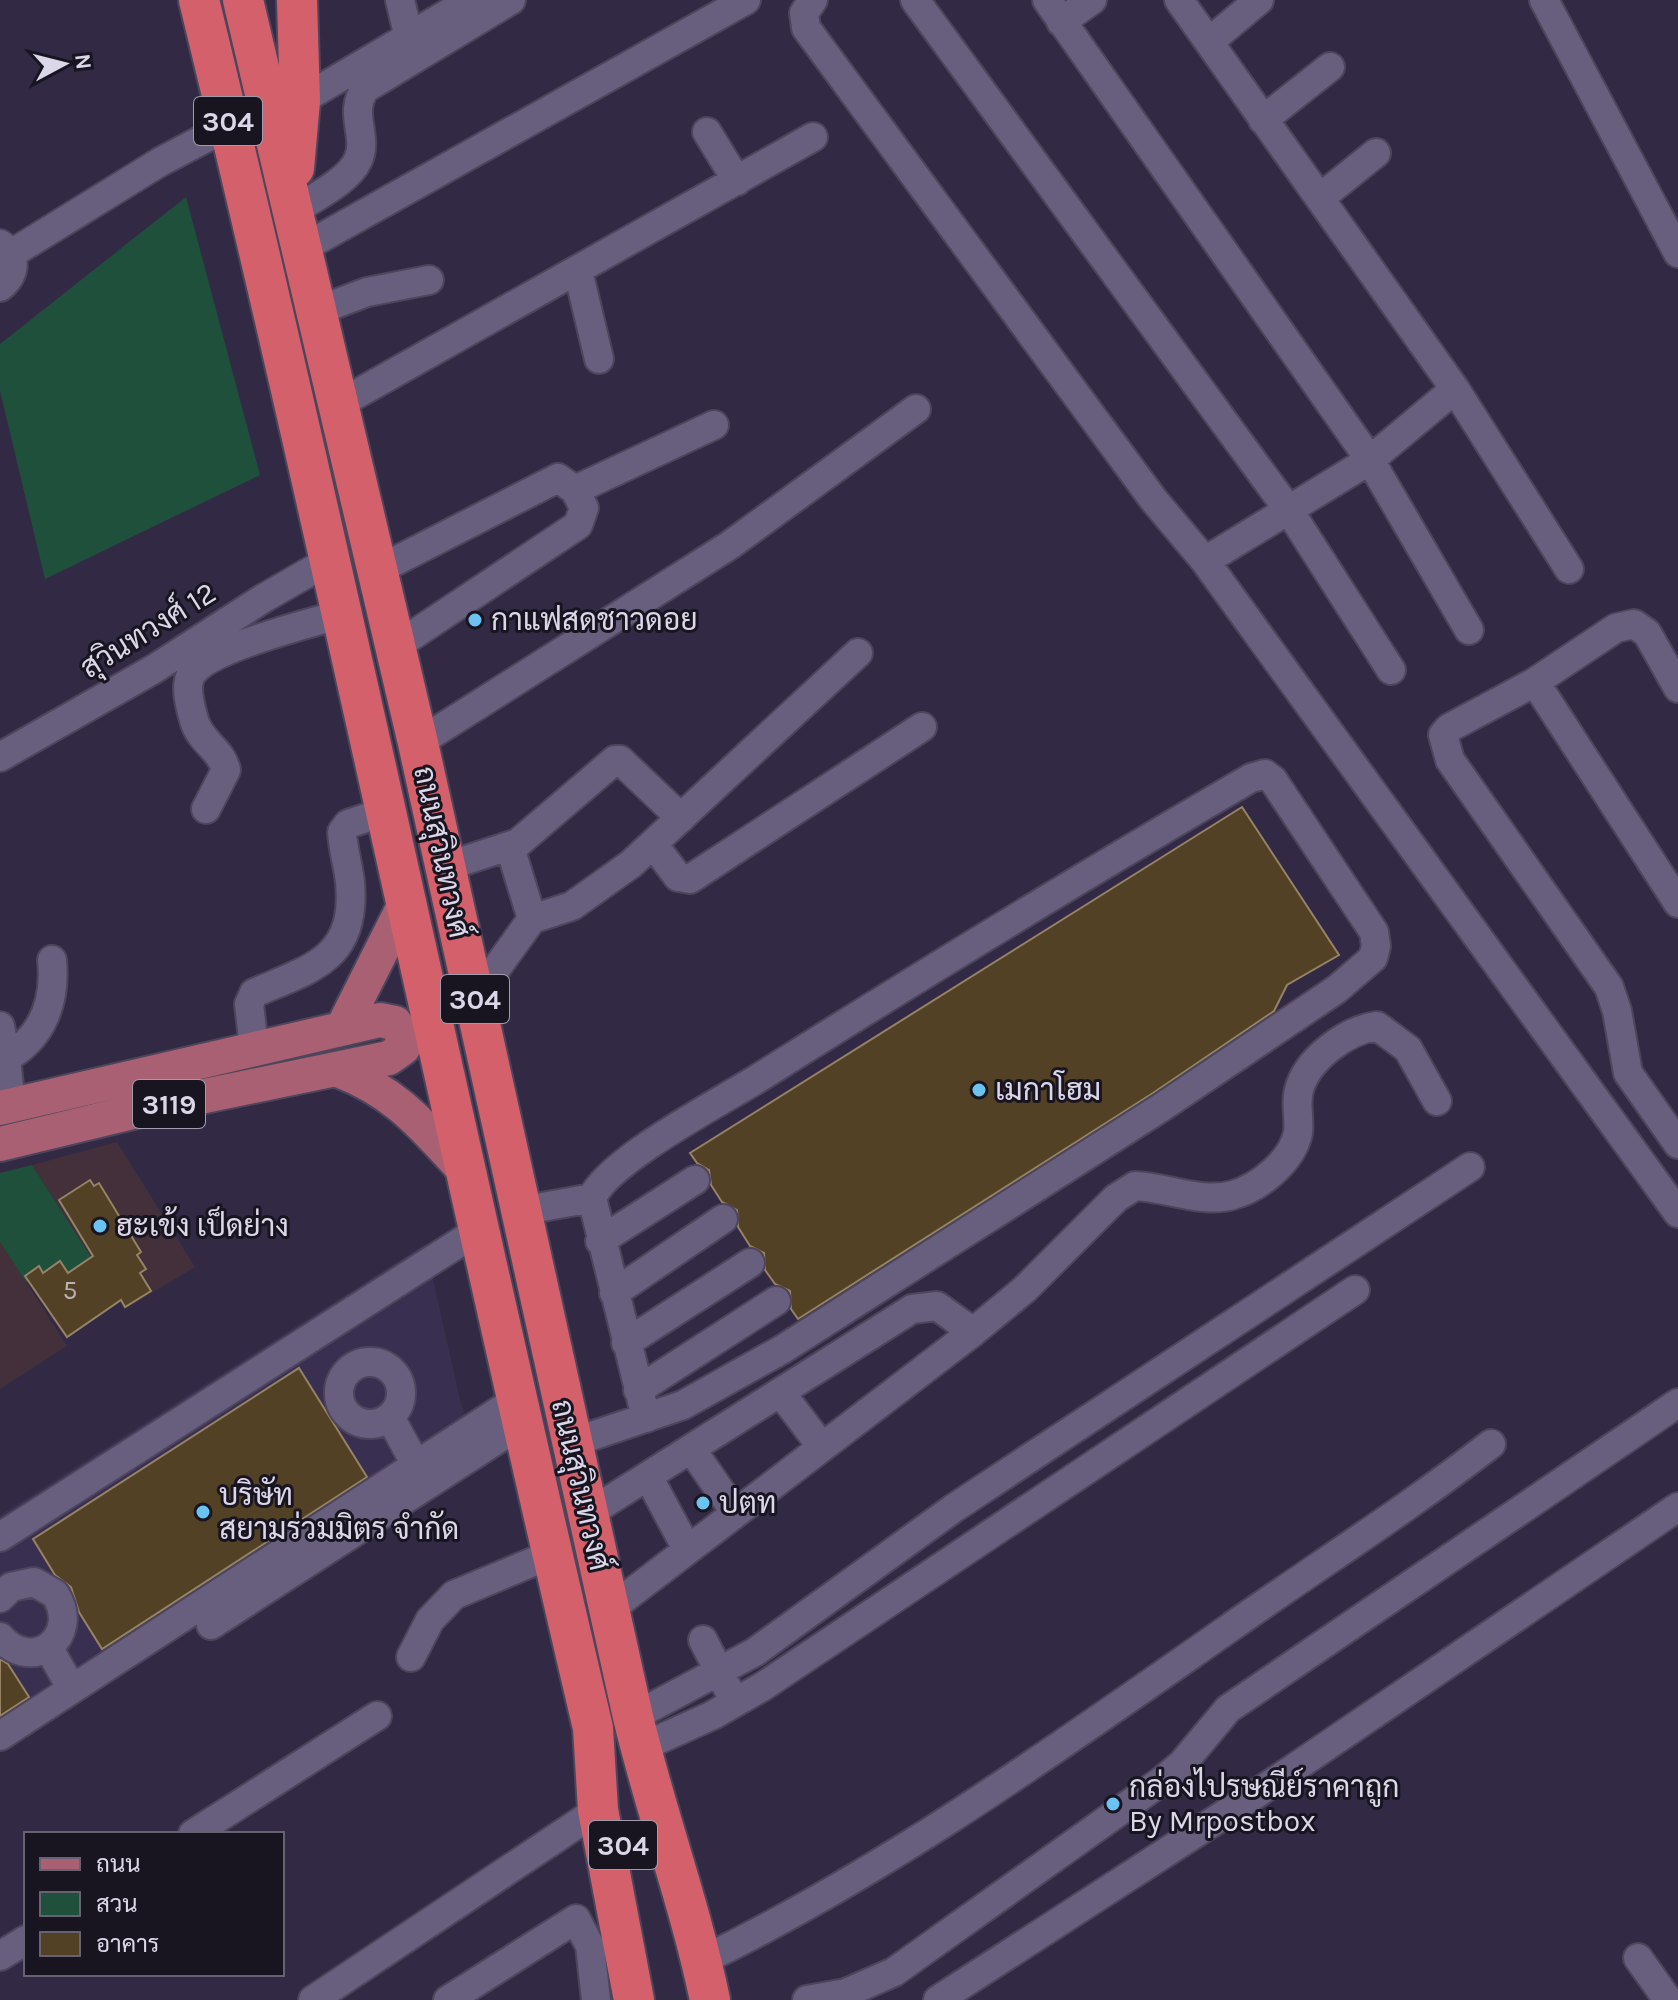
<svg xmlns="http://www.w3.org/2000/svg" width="1678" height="2000" font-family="Karla,Sarabun,sans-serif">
<rect width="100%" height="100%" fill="#322a44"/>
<!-- commercial -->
<path fill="#43303a" d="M117,1142l78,125 -70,42 -93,-144z
M0,1241l67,105 -67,43z"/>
<!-- built -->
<path fill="#392f50" d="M425,1244l36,160 16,40 -477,305v-234z"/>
<!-- green -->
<path fill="#1f503b" d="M186,197l74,278 -215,104 -45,-188v-47z
M32,1165l68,106 -74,11 -26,-40v-69z"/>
<!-- building -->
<path fill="#524125" stroke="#968366" stroke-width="2" d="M1242,807l97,148 -52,30 -13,26 -121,82 -355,226 -7,-10 -1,-18 -15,-7 -10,-14 -1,-17 -14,-7 -12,-19 -1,-17 -15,-8 -11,-17 -2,-15 -12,-7 -7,-10z
M90,1180l4,6 5,-3 42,69 -4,3 9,14 -6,4 11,18 -26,16 -4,-7 -54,37 -42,-61 14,-10 4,7 17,-12 8,12 25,-17 -34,-56z
M299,1368l68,109 -265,172 -23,-37 -8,-25 -16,-12 -22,-36z
M0,1659l8,5 21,33 -29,19z"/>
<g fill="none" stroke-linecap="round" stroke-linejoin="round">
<!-- minor casing -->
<g stroke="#4c455b" stroke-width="32">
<path id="minor" d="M400,0l9,38
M813,0l-9,13 2,15 347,471 52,62 473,652
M915,0l375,512 101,158
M1047,0l323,460 99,170
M1179,0l276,389 -85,71 -165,101
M1544,0l134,253
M1061,22l31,-22
M1209,42l50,-42
M300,101l171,-101
M1263,120l67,-53
M707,132l30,49
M1320,198l56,-45
M294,211c18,-13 54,-29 64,-51 11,-24 -11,-48 8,-72l145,-88
M0,244c18,12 16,30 0,43
M303,248l443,-248
M11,254l149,-92 53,-28
M578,271l21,88
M317,311l50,-19 62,-12
M1455,389l114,180
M339,404l474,-267
M575,490l139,-65
M378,570l180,-92 17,12 9,18 -6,17 -183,122
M1535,682l143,221
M1678,688l-31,-55 -13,-9 -18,4 -81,54 -86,46 -6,7 7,25 159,227 8,24 11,62 50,71
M418,743l312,-198 186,-136
M0,757l154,-88 110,-71 66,-38
M206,809l20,-39c-4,-20 -26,-28 -32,-50 -3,-11 -9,-31 -4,-43 13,-28 121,-54 152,-63
M653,844l25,33 12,2 232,-152
M510,847l22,72
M445,867l73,-24 97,-83h5l61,58
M475,998l57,-79 40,-13 59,-42 227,-211
M0,1026l6,32
M254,1048l-5,-44 5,-11c58,-25 103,-34 96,-111 -2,-17 -7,-33 -8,-50l6,-8 39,-13
M11,1105l-5,-47c37,-21 50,-57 46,-98
M520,1211l72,-13 54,220
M600,1241l95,-61
M614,1293l109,-74
M973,1332l52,-43 91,-91 19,-12c31,1 67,18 98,9 26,-7 59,-34 65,-62 2,-14 -3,-29 1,-43 8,-31 48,-60 78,-64l31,23 29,52
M626,1343l124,-80
M339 1393a31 31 0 1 1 62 0a31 31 0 1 1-62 0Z
M638,1390l138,-89
M781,1393l41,54
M390,1417l26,48
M571,1443l112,-38 100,-56 379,-242 175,-118 36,-31 3,-12 -2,-14 -101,-152 -8,-6 -14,4c-167,97 -331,198 -494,301 -39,24 -149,82 -165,119
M692,1450l43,62
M649,1478l38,71
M586,1515l326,-206 25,-3 36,26 -364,278
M0,1537l479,-307
M0,1598l11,-11 23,-5 21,12c27,42 -22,81 -55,43
M211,1625l310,-201
M703,1640l25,49
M48,1647l24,42
M411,1657l19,-37 24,-25 98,-41
M633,1717l122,-65 199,-144 516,-341
M0,1736l516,-336
M640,1748l73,-33 49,-28 593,-397
M193,1834l184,-118
M0,1956l26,-16
M1638,1958l30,42
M701,1961c187,-91 358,-214 527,-332 88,-62 178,-119 263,-185
M313,2000l285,-190
M448,2000l128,-81 14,27 6,54
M807,2000l39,-7 48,-21 269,-192 19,-16 46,-55 450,-306
M938,2000l321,-208 419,-285"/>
</g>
<!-- major casing -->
<g stroke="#4c455b" stroke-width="38">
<path id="major" d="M343,1027l63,-125
M338,1070c59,23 83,54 125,99
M0,1108l380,-88 15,3 8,12v13l-14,10 -223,46 -166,40"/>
</g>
<!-- highway casing -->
<g stroke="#4c455b" stroke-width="44">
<path id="highway" d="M199,0c140,574 258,1153 394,1728l5,82 36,190
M243,0l175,743 215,974c23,96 57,187 77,283
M294,168l6,-67 -3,-101"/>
</g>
<!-- minor -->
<use href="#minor" stroke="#675f7d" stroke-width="28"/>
<!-- major -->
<use href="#major" stroke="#a86072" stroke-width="34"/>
<!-- highway -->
<use href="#highway" stroke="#d4606b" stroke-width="40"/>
</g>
<!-- markers -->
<g fill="#6bc3f2" stroke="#181521" stroke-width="3">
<circle cx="475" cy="620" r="8"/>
<circle cx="979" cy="1090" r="8"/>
<circle cx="100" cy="1226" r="8"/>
<circle cx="703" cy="1503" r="8"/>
<circle cx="203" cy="1512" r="8"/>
<circle cx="1113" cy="1804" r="8"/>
</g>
<g text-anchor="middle" stroke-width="6" stroke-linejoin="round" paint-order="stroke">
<!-- number labels -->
<g font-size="26" fill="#b9b1b7">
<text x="70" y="1299">5</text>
</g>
<!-- shield labels -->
<g fill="#181521" stroke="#a09cac" stroke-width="2">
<rect x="194" y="97" width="68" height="48" rx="6"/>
<rect x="441" y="975" width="68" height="48" rx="6"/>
<rect x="133" y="1080" width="72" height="48" rx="6"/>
<rect x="589" y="1821" width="68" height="48" rx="6"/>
</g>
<g font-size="28" font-weight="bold" fill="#dbd6e8">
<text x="228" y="131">304</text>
<text x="475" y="1009">304</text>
<text x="169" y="1114">3119</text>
<text x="623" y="1855">304</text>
</g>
<!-- poi labels -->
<g font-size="30" fill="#dbd6e8" stroke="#181521" text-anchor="start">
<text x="491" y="630">กาแฟสดชาวดอย</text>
<text x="995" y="1100">เมกาโฮม</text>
<text x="116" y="1236">ฮะเข้ง เป็ดย่าง</text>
<text x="219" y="1505">บริษัท<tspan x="219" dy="34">สยามร่วมมิตร จำกัด</tspan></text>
<text x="719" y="1513">ปตท</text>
<text x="1129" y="1797">กล่องไปรษณีย์ราคาถูก<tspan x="1129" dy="34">By Mrpostbox</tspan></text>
</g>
<!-- street labels -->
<g font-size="30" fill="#dbd6e8" stroke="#181521">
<text transform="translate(148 630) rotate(-32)" y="10">สุวินทวงศ์ 12</text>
<text transform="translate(442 852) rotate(78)" y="10">ถนนสุวินทวงศ์</text>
<text transform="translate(581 1485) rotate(77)" y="10">ถนนสุวินทวงศ์</text>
</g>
</g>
<!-- legend -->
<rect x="24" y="1832" width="260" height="144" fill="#181521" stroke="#666271" stroke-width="2"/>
<rect x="40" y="1858" width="40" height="12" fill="#a86072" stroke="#666271" stroke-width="2"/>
<text x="96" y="1872" font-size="24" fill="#dbd6e8">ถนน</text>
<rect x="40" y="1892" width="40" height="24" fill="#1f503b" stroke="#666271" stroke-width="2"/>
<text x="96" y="1912" font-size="24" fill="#dbd6e8">สวน</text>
<rect x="40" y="1932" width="40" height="24" fill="#524125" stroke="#666271" stroke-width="2"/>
<text x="96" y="1952" font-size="24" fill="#dbd6e8">อาคาร</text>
<!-- north arrow -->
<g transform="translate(64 64) rotate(83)" stroke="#181521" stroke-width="6" paint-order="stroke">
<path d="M0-6L14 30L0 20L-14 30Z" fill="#dbd6e8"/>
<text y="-12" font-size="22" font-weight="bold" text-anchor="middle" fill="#dbd6e8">N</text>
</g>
</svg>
